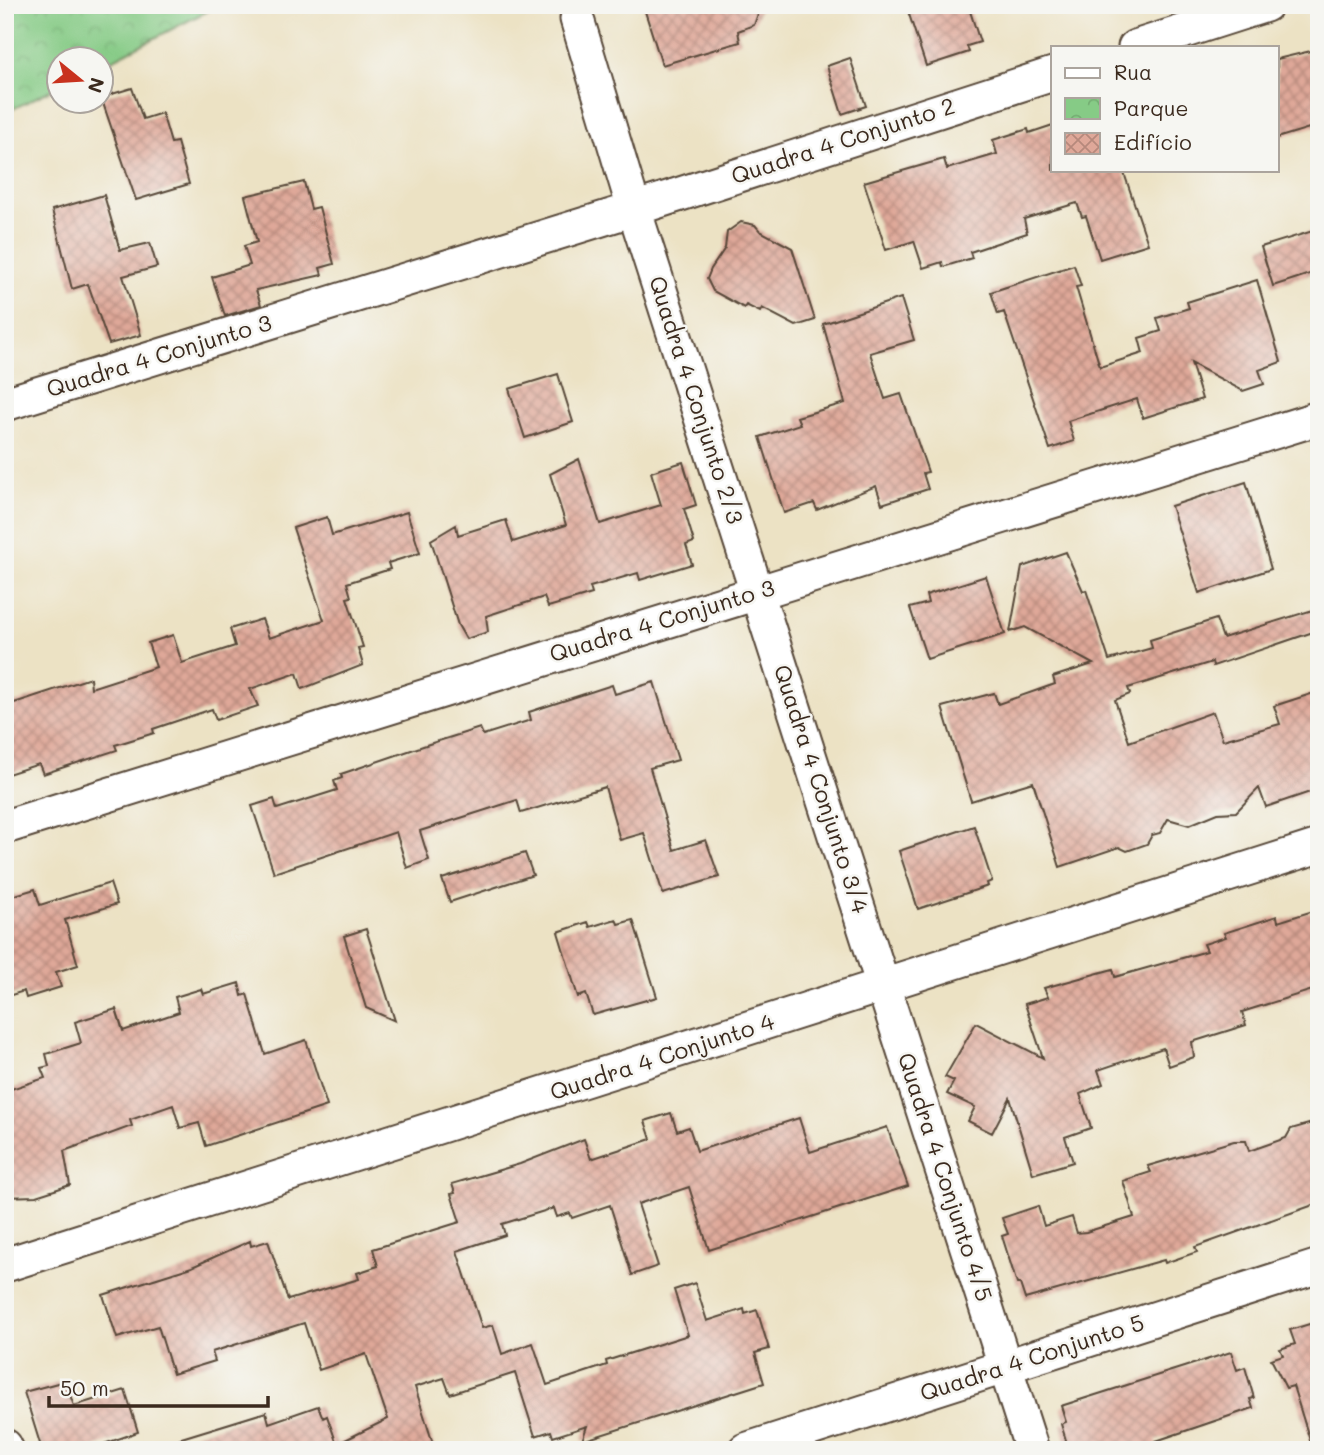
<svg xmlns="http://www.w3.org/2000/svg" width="1324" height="1455" font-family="Mali,sans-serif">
<defs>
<pattern id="park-crowns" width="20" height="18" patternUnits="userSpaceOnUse" patternTransform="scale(1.75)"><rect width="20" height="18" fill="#86cb86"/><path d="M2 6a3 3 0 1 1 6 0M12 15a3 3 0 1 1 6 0" fill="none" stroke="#75ae73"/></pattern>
<pattern id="building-cross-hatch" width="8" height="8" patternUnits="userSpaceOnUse" patternTransform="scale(1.75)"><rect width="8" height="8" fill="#dfa899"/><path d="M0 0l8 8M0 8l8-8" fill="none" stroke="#b6897c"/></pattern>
</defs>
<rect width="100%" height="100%" fill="#f6f6f2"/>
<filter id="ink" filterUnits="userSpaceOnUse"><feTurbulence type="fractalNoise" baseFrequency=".0143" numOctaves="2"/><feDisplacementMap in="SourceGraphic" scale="14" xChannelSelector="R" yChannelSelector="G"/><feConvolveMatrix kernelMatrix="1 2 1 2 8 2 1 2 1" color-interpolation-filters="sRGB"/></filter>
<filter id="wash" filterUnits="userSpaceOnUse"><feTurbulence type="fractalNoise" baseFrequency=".00686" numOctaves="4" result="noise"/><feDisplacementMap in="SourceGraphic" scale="28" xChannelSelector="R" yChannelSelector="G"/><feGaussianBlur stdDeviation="1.57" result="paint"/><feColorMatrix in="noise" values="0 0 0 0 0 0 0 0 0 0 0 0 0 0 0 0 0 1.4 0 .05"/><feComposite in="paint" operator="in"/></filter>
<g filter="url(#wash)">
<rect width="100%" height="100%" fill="#ece2c4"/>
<!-- park -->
<path fill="url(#park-crowns)" stroke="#607a52" stroke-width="2" d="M5,5h214l-117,60v-5h-42l-1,26 -54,27z"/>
<g id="blocks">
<!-- building -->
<path fill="url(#building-cross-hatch)" d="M643,5h118l-7,20 -16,6 2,11 -78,23z
M906,5h62l12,37 -13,4 2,6 -43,14z
M1319,49v76l-42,13v-79z
M850,58l16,48 -24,8 -15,-48z
M132,88l11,31 19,-6 9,30 6,-1 12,42 -53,16 -34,-100v-3z
M1053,125v45h70l25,74 -48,15 -14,-43 -4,1 -5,-14 -53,16 3,14 -57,19 2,6 -29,9 -1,-5 -19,6 -9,-27 -28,9 -22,-68 80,-23 3,10 50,-15 -4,-14 35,-11 1,4z
M304,182l7,27 8,-2 15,57 -14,4 2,7 -66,15 5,15 -36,11 -13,-39 38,-12 -6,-19 13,-4 -12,-46z
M104,195l16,55 30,-7 7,24 -34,9 18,59 -32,9 -21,-60 -16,5 -20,-79z
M741,222l14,3 5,6 32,17 23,72 -19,6 -34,-18 -2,4 -14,-7 -2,3 -31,-17 -6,-12 4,-10 14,-21 2,-16z
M1319,229v42l-46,15 -12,-39z
M1074,265l7,21 -5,1 24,80 43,-14 -4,-15 22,-7 -4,-13 32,-10 -2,-6 70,-22 24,82 -22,8 5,14 -21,7 -52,-28 11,36 -59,19 -6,-19 -69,22 6,20 -24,8 -46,-137 -6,2 -7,-22z
M901,298l13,42 -44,13 15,46 16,-5 27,78 -5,1 5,16 -46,15 -6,-18 -59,24 -3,-7 -30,10 -24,-76 40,-13 -3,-7 48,-14 -22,-79z
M558,374l15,48 -48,16 -16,-49z
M579,459l21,65 61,-19 -10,-33 32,-10 13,43 -12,4 10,33 -8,3 6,19 -52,16 -2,-7 -48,14 2,7 -44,13 -4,-10 -58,19 2,16 -22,7 -8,-14 -27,-85 25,-15 2,10 48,-15 7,22 53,-17 -16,-51z
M1246,482l25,87 -72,24 -28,-87z
M407,512l13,41 -32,10 2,6 -43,14 4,14 -4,1 16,49 -5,1 5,17 -61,24 -5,-16 -47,16 8,17 -42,14 -4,-11 -59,20 1,4 -39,12 2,5 -74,24 -4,-10 -34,11v-69l85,-28 1,10 65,-21 -8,-24 25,-8 9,28 53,-17 -5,-17 32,-10 7,19 55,-18 -31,-92 34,-11 5,18z
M1066,552l17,39 3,-1 23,70 43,-12 -2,-8 66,-21 7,19 96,-30v22l-106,36 -1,-4 -84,26 2,6 -15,6 14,42 84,-30 10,28 57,-16 -6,-18 40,-13 5,15v81l-53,18 -7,-19 -23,24 -18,1 -29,12 -21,-6 -8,14 -8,2 -5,9 -20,7 -8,-4 -59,20 -27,-85 -62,19 -29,-94 52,-14 4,11 57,-20 -2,-7 40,-13 -68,-37 -15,5 12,-65z
M986,576l19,58 -78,25 -17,-51 18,-5 -2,-8z
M654,682l24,78 -28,8 24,82 32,-10 13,37 -56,17 -19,-61 -24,7 -15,-53 -84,26 -4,-13 -97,31 9,29 -22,8 -11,-36 -122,41 -22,-67 22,-7 3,10 60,-19 -3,-9 8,-3 -1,-4 88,-30 51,-16 3,7 48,-15 -2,-8 83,-27 3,9z
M974,826l18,55 -5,2 1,3 -70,23 -19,-58z
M525,853l8,22 -83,27 -8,-23z
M110,883l7,21 -52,16 13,45 -22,7 5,15 -35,11 -2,-7 -19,6v-99l30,-9 5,16z
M1319,909v79l-77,24 4,13 -54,17 2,15 -25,9 -6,-18 -65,22 5,14 -23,10 11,34 -26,9 8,25 -40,12 -23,-76 -18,35 -24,-12 7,-14 -28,-13 7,-13 -9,-4 31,-54 67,35 -18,-54 23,-7 -4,-9 69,-19 2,8 92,-26 -3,-7 22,-7 -2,-4 53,-17 1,6z
M616,919l2,5 15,-4 24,77 -64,18 -7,-21 -8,3 -20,-65 30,-10 2,5z
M366,929l29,92 -29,-13 -22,-72z
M239,983l3,13 5,-2 18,60 41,-14 21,66 -121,40 -7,-23 -19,5 -7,-23 -43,15 2,6 -68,25 6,34 -34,11 -31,1v-106l40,-13 -4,-10 8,-2 -3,-12 35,-11 -6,-21 41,-13 7,22 56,-19 -4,-15 26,-8 2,5z
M671,1113l6,18 12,-4 8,24 102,-33 11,34 77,-25 21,59 -199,64 -20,-63 -51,17 20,62 -26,9 -22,-70 -38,13 -2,-5 -13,4 -3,-9 -52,16 3,11 -48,16 25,77 11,-3 9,29 31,-11 14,42 60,-20 -1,-4 82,-26 -14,-45 21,-7 12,38 37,-12 1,5 12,-4 12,39 -14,4 9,30 -182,58 5,-15 -34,11 -2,-6 -16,5 -20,-63 -65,21 -6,-16 -29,9 20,63h-272l-1,-6 104,-32 3,11 49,-17 5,12 4,-2 10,28 51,-25 -22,-65 -47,16 -15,-47 -92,29 3,9 -42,13 -15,-48 -41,12 -14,-43 89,-28 58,-26 1,5 17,-5 20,59 71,-21 -2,-6 21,-7 -5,-17 87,-27 -9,-28 4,-1 -3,-9 68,-20 64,-25 7,20 60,-20 -6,-18z
M1319,1121v82l-124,44 2,5 -32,11 -1,-3 -139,39 -5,-15h-3l-15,-48 6,-2 -6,-16 36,-12 6,20 28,-9 5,16 9,-1 48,-15 -11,-36 28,-9 -3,-6 86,-25h12l3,10 37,-13 5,-9z
M1319,1321v128l-6,1 -20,-64 -7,2 -15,-29 12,-4 -3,-6 15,-5 -5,-14z
M1231,1352l6,18 8,-3 9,31 -4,1 3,9 -97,33 3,9h-90l-8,-26 5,-2 -5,-16z
M65,1381l9,25 51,-16 13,42 -51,18h-45l-18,-58z"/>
</g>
</g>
<g filter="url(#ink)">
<use href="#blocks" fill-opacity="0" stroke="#564637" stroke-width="2"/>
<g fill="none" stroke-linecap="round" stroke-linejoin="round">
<!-- minor casing -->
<g stroke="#564637" stroke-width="37">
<path id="minor" d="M577,19l57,190 398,1241
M1135,47l131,-42
M5,404l629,-195 419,-135
M5,827l1314,-409
M5,1265l1314,-419
M5,1446l2,4
M745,1450l574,-184"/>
</g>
<!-- minor -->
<use href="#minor" stroke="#fff" stroke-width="33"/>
</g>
</g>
<g text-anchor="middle" stroke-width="5" stroke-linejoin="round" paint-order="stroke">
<!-- street labels -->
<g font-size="23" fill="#3b2a1e" stroke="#f6f6f2">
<text transform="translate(843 141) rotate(-18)" y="8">Quadra 4 Conjunto 2</text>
<text transform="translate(159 356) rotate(-17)" y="8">Quadra 4 Conjunto 3</text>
<text transform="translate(696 400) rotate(72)" y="8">Quadra 4 Conjunto 2/3</text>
<text transform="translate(662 621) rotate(-17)" y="8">Quadra 4 Conjunto 3</text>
<text transform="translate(821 789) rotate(72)" y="8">Quadra 4 Conjunto 3/4</text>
<text transform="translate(662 1057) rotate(-18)" y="8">Quadra 4 Conjunto 4</text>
<text transform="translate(945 1177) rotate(72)" y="8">Quadra 4 Conjunto 4/5</text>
<text transform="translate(1032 1358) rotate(-18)" y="8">Quadra 4 Conjunto 5</text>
</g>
</g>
<!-- margin -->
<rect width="1324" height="1455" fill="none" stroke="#f6f6f2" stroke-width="28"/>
<!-- legend -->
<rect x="1051" y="46" width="228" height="126" fill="#f6f6f2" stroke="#aba49d" stroke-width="2"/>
<rect x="1065" y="68" width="35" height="10" fill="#ffffff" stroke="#aba49d" stroke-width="2"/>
<text x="1114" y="80" font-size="21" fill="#3b2a1e">Rua</text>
<rect x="1065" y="98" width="35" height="21" fill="url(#park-crowns)" stroke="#aba49d" stroke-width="2"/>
<text x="1114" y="116" font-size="21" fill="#3b2a1e">Parque</text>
<rect x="1065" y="133" width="35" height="21" fill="url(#building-cross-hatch)" stroke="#aba49d" stroke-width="2"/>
<text x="1114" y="150" font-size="21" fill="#3b2a1e">Edifício</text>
<!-- north arrow -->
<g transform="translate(80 80) rotate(108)"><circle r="33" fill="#f6f6f2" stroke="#aba49d" stroke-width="2"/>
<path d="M0-5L12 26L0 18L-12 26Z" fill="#c8321e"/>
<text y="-10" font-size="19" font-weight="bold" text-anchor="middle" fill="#3b2a1e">N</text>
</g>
<!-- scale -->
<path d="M49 1396v10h219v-10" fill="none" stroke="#3b2a1e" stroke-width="3.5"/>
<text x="60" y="1396" font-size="21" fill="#3b2a1e" stroke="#f6f6f2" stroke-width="5" paint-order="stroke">50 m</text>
</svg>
